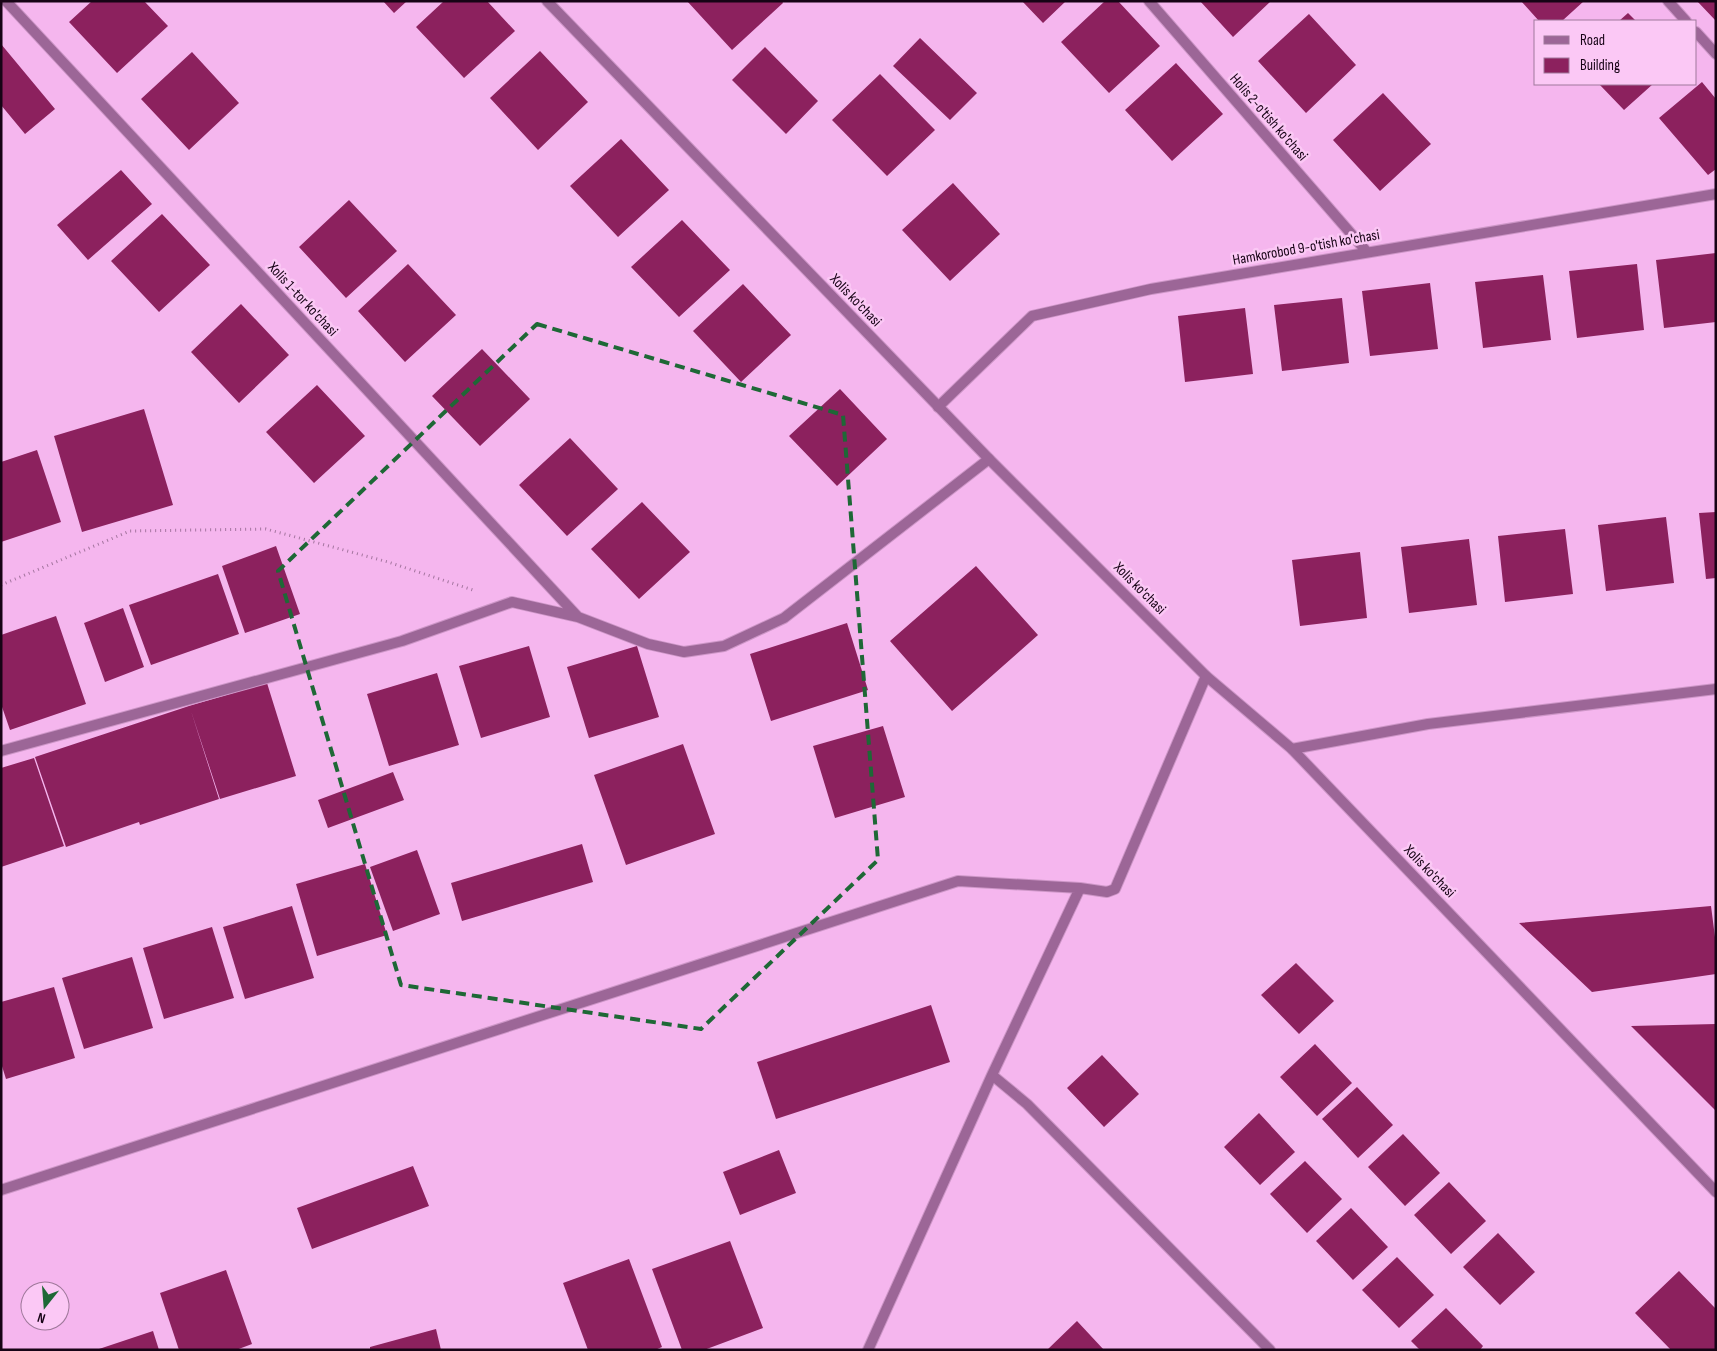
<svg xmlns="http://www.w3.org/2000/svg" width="1717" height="1351" font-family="'Sofia Sans Condensed',sans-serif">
<rect width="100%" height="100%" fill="#f5b6ee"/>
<!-- building -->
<path fill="#8c215e" d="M92,1h52l24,25 -51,47 -48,-51z
M383,1h24l-13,12z
M444,1h43l28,30 -51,47 -48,-51z
M687,1h95l1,2 -51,47z
M1022,1h44l-23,22z
M1105,1h13l42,45 -51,47 -48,-51z
M1200,1h71l-38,36z
M1521,1h63l-22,20h-23z
M1697,1h19v20z
M1628,13l8,8h-17z
M1309,14l47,51 -50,48 -48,-52z
M920,38l57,55 -27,27 -57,-54z
M1,44l54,65 -30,25 -24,-29z
M765,47l53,54 -32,33 -54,-54z
M540,51l48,51 -50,48 -48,-52z
M192,52l47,51 -50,47 -48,-51z
M1176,63l47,51 -51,47 -47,-51z
M880,74l55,56 -48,46 -55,-56z
M1702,82l14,17v70l-8,6 -49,-57z
M1599,84h54l-29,26z
M1383,93l48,51 -51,47 -47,-51z
M621,139l48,51 -51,47 -48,-51z
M121,170l31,34 -64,56 -31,-35z
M953,183l47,51 -50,47 -48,-51z
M349,200l48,51 -51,47 -47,-51z
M162,214l48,51 -51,47 -48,-51z
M682,220l48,50 -51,47 -48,-50z
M1716,253v69l-52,6 -8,-68z
M408,264l48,51 -51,47 -47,-51z
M1637,264l7,66 -67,8 -8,-67z
M1543,275l8,65 -68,8 -8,-66z
M1430,283l8,66 -68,7 -8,-65z
M743,284l48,51 -50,47 -48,-51z
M1342,298l7,65 -67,8 -8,-66z
M241,304l48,51 -50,48 -48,-51z
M1245,308l8,66 -68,8 -7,-66z
M482,349l48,50 -50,47 -48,-50z
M317,385l48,51 -51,47 -48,-51z
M840,389l47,50 -50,47 -48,-50z
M144,409l29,96 -91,27 -28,-96z
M570,438l48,51 -51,47 -48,-51z
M37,450l24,72 -60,20v-80z
M642,502l48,50 -51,47 -48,-50z
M1716,512v66l-10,1 -7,-66z
M1666,517l8,66 -68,8 -8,-66z
M1565,529l8,65 -68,8 -7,-66z
M1469,539l8,66 -68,8 -8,-66z
M276,546l24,68 -55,19 -23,-67z
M1360,552l7,66 -67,8 -8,-66z
M976,566l62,69 -86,76 -62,-70z
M218,574l21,60 -88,31 -22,-60z
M123,608l21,59 -39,15 -21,-59z
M56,616l30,88 -76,26 -9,-26v-69z
M847,623l21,67 -97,31 -21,-67z
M529,646l21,71 -69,21 -22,-72z
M637,646l22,71 -70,21 -22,-71z
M437,673l22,72 -70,21 -22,-72z
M267,683l29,93 -76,23 -29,-88 28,88 -79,26 -1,-3 -73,25 -31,-90 154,-51z
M883,726l22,71 -70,21 -22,-72z
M683,744l32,90 -89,31 -32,-90z
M34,758l30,88 -63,21v-99z
M393,772l11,28 -76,28 -10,-28z
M582,844l11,38 -131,39 -11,-38z
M417,850l23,64 -47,17 -23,-64z
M365,864l22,71 -70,21 -21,-72z
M292,906l22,72 -69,21 -22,-72z
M1711,906l5,39v29l-124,18 -73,-69z
M212,927l22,71 -70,21 -21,-71z
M132,957l21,71 -69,21 -22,-71z
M1296,963l38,38 -35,33 -38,-39z
M54,987l21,71 -69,21 -5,-16v-61z
M931,1005l19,57 -174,57 -19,-57z
M1716,1024v87l-85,-85z
M1315,1044l37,39 -35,33 -37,-39z
M1102,1055l37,39 -35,33 -37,-39z
M1357,1087l36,38 -35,33 -36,-39z
M1259,1113l36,39 -35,33 -36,-38z
M1403,1134l37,39 -35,33 -37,-39z
M779,1150l17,43 -56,22 -17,-43z
M1305,1161l37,38 -35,34 -37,-39z
M413,1166l16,40 -117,43 -15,-41z
M1449,1182l37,39 -35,33 -37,-39z
M1351,1208l37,39 -35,33 -37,-39z
M1498,1233l37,39 -35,33 -37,-38z
M730,1241l33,87 -59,22h-22l-30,-81z
M1397,1257l37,38 -35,33 -37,-38z
M629,1259l33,88 -7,3h-67l-25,-67z
M226,1270l26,74 -16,6h-57l-19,-57z
M1679,1271l37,38v41h-45l-36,-37z
M1446,1308l37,38 -3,4h-60l-9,-9z
M1077,1321l27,29h-57z
M436,1329l5,21h-71v-3z
M153,1331l6,19h-59l-1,-1z"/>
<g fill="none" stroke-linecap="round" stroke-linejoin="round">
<!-- minor casing -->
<g stroke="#cd96c7" stroke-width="12">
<path id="minor" d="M6,1l572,616
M1149,1l218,251
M1668,1l18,20
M1696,32l20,22
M938,407l94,-91 119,-27 565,-95
M1292,749l136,-25 288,-35
M1,751l401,-110 110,-39 66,15 70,27 36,8 40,-6 60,-28 205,-159
M992,1075l35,29 243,246
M1,1190l957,-309 122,7 27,4 8,-3 91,-213
M868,1350l124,-275 88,-187"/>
</g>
<!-- tertiary casing -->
<g stroke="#cd96c7" stroke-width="12">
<path id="tertiary" d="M547,1l442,458 217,217 86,73 424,443"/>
</g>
<!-- path -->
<path stroke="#a4759f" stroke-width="3" stroke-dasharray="1 4" stroke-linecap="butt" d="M1,585l129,-54 136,-2 122,33 88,29"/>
<!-- minor -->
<use href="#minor" stroke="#9c6697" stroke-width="10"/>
<!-- tertiary -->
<use href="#tertiary" stroke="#9c6697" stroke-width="10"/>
</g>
<!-- marked area -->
<path fill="none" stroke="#1e6836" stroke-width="4" stroke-dasharray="10 6" stroke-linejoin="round" d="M537,324l306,91 35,445 -177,169 -300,-44 -123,-414z"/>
<g text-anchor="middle" stroke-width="5" stroke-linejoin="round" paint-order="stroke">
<!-- street labels -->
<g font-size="15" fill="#160315" stroke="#fbc8f5">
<text transform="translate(1269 117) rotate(49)" y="5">Holis 2-o'tish ko'chasi</text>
<text transform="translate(1306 247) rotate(-10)" y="5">Hamkorobod 9-o'tish ko'chasi</text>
<text transform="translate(303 299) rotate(47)" y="5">Xolis 1-tor ko'chasi</text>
<text transform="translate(856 300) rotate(46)" y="5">Xolis ko'chasi</text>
<text transform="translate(1140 588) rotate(45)" y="5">Xolis ko'chasi</text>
<text transform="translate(1430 871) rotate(46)" y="5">Xolis ko'chasi</text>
</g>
</g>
<!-- border -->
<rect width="1717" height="1351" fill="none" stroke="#160315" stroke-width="5"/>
<!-- legend -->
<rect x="1534" y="20" width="162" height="65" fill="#fbc8f5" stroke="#9f799b"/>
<rect x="1544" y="36" width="25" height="8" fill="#9c6697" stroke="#9f799b"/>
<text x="1580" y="45" font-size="15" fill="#160315">Road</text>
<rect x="1544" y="58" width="25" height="15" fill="#8c215e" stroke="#9f799b"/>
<text x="1580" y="70" font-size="15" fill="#160315">Building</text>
<!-- north arrow -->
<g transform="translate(45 1306) rotate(197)"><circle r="24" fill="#fbc8f5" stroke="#9f799b"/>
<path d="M0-4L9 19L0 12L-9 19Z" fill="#1e6836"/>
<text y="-8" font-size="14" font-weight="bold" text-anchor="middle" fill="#160315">N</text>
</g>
</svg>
